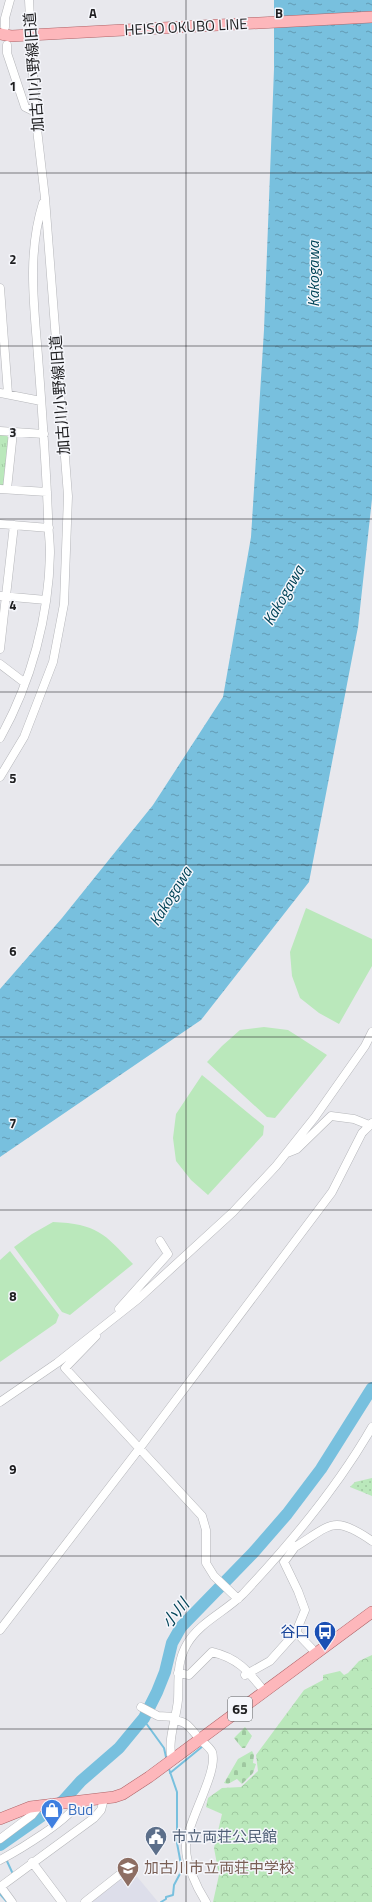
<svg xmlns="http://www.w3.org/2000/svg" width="372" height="1902" font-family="'Titillium Web','Noto Sans JP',sans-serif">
<defs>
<pattern id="grass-dots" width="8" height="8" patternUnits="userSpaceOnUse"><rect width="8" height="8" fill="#bae8bb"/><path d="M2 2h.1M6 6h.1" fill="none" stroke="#9fc7a0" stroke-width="1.8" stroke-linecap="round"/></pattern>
<pattern id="forest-crowns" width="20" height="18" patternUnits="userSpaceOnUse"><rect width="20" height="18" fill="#bae8bb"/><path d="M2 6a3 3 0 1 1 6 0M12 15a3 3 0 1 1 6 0" fill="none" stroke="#9fc7a0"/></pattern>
<pattern id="cemetery-stones" width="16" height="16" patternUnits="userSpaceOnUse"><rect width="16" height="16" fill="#bae8bb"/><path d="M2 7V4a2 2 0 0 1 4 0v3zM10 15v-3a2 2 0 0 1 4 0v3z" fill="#9fc7a0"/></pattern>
<pattern id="park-tufts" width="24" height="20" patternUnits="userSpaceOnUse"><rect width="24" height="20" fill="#bae8bb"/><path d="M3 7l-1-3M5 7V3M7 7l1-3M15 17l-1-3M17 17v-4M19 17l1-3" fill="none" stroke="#9fc7a0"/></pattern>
<pattern id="water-ripples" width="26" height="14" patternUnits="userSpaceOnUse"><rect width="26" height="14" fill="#78c0de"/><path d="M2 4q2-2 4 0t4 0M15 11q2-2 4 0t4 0" fill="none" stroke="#629bb4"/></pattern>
</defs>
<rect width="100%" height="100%" fill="#e8e8ed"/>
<!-- built -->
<path fill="#dddeea" d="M130,1872l4,1 24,29h-66z"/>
<!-- grass -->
<path fill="url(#grass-dots)" d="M372,1478v18l-22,-9 5,-5z"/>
<!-- forest -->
<path fill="url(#forest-crowns)" d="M372,1655v247h-159l6,-27 -5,-27 8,-34 -16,-7 2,-9 14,-10 19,-1 17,-16 -2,-16 48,-65 19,-10v-5l17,-4 4,4 4,-2 11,-12z"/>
<!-- cemetery -->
<path fill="url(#cemetery-stones)" d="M245,1727l7,9 -7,12h-3l-8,-10z
M252,1751l2,4 -1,8 3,1 -3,9 -11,11 -5,-5 -9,5 -4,-1 14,-24z"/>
<!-- park -->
<path fill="url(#park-tufts)" d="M0,434h5l4,4 -4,47 -5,2z"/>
<!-- pitch -->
<path fill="#bae8bb" d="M306,908l66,31v27l-33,58 -20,-11 -19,-15 -8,-22 -2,-24z
M264,1027l24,3 39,25 -52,63 -8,-1 -60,-55 15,-16 18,-16z
M202,1075l62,51 -1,9 -55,60 -17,-15 -15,-19 -3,-23 3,-24z
M53,1222c44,2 51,11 80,42l-63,51 -8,-3 -48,-65 18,-13z
M10,1251l49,64 -3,8 -56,39v-102z"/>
<!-- water -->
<path fill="url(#water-ripples)" d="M274,0h98v499l-14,128 -49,255 -108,138 -201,137v-168l62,-71 91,-113 70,-108 28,-160 13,-207 10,-261z"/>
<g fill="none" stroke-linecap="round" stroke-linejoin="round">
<!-- stream -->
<path stroke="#78c0de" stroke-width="2" d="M143,1719l21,29 2,9
M170,1773l33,-27
M6,1859l6,13
M0,1894l7,8
M161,1902l5,-3v-2l7,-2 1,-10 8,-15 -5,-27v-51l-8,-23"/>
<!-- river -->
<path stroke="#78c0de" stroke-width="12" d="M0,1845l63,-44 18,-20 38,-33 19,-23 6,-7 13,-26 8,-20 7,-29 9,-16 72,-74 34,-39 34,-45 51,-81"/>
<!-- minor casing -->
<g stroke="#b5b6ba" stroke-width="9">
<path id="minor" d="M5,27v-9l5,-18
M7,45v8l18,54 10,5
M0,288l8,106
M0,393l41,8
M0,431l44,3
M0,489l47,3
M7,489l6,-57
M0,524l49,4
M1,596l45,4
M0,649l14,-124
M0,664l25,19
M0,738c31,-55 49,-122 50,-185 0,-12 -2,-24 -2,-37 -2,-53 -6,-106 -10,-160 -4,-51 -11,-103 5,-153
M0,777l24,-40 29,-75 11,-58 4,-108 -23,-298 -10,-86 -6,-112
M287,1153l10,-4 34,-33 23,3 15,6
M119,1309l49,-55 -8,-13
M96,1336l-31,32 137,148 4,14v33l8,13 24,23
M0,1402l57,-39 81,-64 95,-87 43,-46 39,-49 50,-71 7,-14
M291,1544l4,3c36,-22 38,-33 77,-6
M295,1547l-11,15 14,29 7,19 -9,22 20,21
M0,1630l139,-181 193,-257 30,-59 10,-10
M178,1673l11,2 23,-23c26,6 36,19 52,39
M245,1675l25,-14 26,-29
M141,1707l17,9 17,1
M174,1720c14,2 15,7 24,17 4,5 11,9 14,15 7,19 -25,70 -26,93 -1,18 11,43 20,57
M172,1760c-5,-20 4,-40 6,-60 1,-20 -2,-37 9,-56 13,-22 38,-32 56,-50 48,-51 94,-106 129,-167
M0,1839l32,-24 8,-10
M0,1860c19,-10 71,-41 79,-59
M32,1862l30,40
M0,1887l94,-69 7,-8 3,-11
M1,1887l11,15
M85,1902l43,-34"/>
</g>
<!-- major casing -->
<g stroke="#ae6367" stroke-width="12">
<path id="major" d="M0,34l11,2 361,-19
M0,1819l30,-12 84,-10 9,-3 26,-17 223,-165"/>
</g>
<!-- minor -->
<use href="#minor" stroke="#fff" stroke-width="8"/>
<!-- major -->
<use href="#major" stroke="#fdb7bb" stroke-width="11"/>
</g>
<!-- grid -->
<path fill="none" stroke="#1f1f21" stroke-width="1" stroke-opacity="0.55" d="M186,0v1902M0,173h372M0,346h372M0,519h372M0,692h372M0,865h372M0,1037h372M0,1210h372M0,1383h372M0,1556h372M0,1729h372"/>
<!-- icons -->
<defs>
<g id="bus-pin" transform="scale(1.15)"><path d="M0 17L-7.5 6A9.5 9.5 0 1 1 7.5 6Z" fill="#1a4fb4" stroke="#f5f6fb"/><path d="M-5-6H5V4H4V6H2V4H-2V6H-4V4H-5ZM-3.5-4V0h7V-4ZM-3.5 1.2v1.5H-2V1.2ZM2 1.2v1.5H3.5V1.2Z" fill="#fff"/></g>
<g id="shop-pin" transform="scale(1.15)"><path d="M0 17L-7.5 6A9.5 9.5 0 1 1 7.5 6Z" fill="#3f7fe0" stroke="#f5f6fb"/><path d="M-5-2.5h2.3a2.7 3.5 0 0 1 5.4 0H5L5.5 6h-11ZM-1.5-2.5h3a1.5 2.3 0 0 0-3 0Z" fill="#fff"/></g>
<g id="civic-pin" transform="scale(1.15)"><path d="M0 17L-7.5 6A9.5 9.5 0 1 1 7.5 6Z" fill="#5c6f8a" stroke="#f5f6fb"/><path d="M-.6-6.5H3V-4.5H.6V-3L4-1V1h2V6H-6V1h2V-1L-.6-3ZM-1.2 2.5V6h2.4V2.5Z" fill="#fff"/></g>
<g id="school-pin" transform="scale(1.15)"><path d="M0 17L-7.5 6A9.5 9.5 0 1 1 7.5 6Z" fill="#8d6e63" stroke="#f5f6fb"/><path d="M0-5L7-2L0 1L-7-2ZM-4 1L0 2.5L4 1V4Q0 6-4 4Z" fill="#fff"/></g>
</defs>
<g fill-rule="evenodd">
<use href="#bus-pin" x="325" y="1632"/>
<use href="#shop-pin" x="52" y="1810"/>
<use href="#civic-pin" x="156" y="1837"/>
<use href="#school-pin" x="128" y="1868"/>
</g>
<g text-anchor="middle" stroke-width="3" stroke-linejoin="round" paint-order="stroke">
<!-- shield labels -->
<rect fill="#f5f6fb" stroke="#5f6062" stroke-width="1" x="228" y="1697" width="24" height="24" rx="3"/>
<g font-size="14" font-weight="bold" fill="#1f1f21">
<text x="240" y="1714">65</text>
</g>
<!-- street labels -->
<g font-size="15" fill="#1f1f21" stroke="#f5f6fb">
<text transform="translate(186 27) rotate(-3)" y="5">HEISO OKUBO LINE</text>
<text transform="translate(34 72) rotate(-94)" y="5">加古川小野線旧道</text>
<text transform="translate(60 395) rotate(-94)" y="5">加古川小野線旧道</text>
</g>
<!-- transit labels -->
<g font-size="15" fill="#164399" stroke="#f5f6fb" text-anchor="end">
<text x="310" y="1637">谷口</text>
</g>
<!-- shop labels -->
<g font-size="15" fill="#366cbe" stroke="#f5f6fb" text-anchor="start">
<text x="68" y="1815">Bud</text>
</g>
<!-- service labels -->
<g font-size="15" fill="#4e5e75" stroke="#f5f6fb" text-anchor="start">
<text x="172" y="1842">市立両荘公民館</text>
</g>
<!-- education labels -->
<g font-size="15" fill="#785e54" stroke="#f5f6fb" text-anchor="start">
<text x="144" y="1873">加古川市立両荘中学校</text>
</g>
<!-- water labels -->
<g font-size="16" font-style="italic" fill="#004357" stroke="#f5f6fb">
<text transform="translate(313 274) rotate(-90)" y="6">Kakogawa</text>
<text transform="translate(283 595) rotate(-60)" y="6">Kakogawa</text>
<text transform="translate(170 896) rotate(-58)" y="6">Kakogawa</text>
<text transform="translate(175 1613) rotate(-51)" y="6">小川</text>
</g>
</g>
<g font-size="13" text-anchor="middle" font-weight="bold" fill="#1f1f21" stroke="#f5f6fb" stroke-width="3" stroke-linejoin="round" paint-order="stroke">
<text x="93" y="18">A</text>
<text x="279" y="18">B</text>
<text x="13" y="91">1</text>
<text x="13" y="264">2</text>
<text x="13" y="437">3</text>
<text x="13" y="610">4</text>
<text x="13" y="783">5</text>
<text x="13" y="956">6</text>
<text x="13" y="1128">7</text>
<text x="13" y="1301">8</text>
<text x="13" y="1474">9</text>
</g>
</svg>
